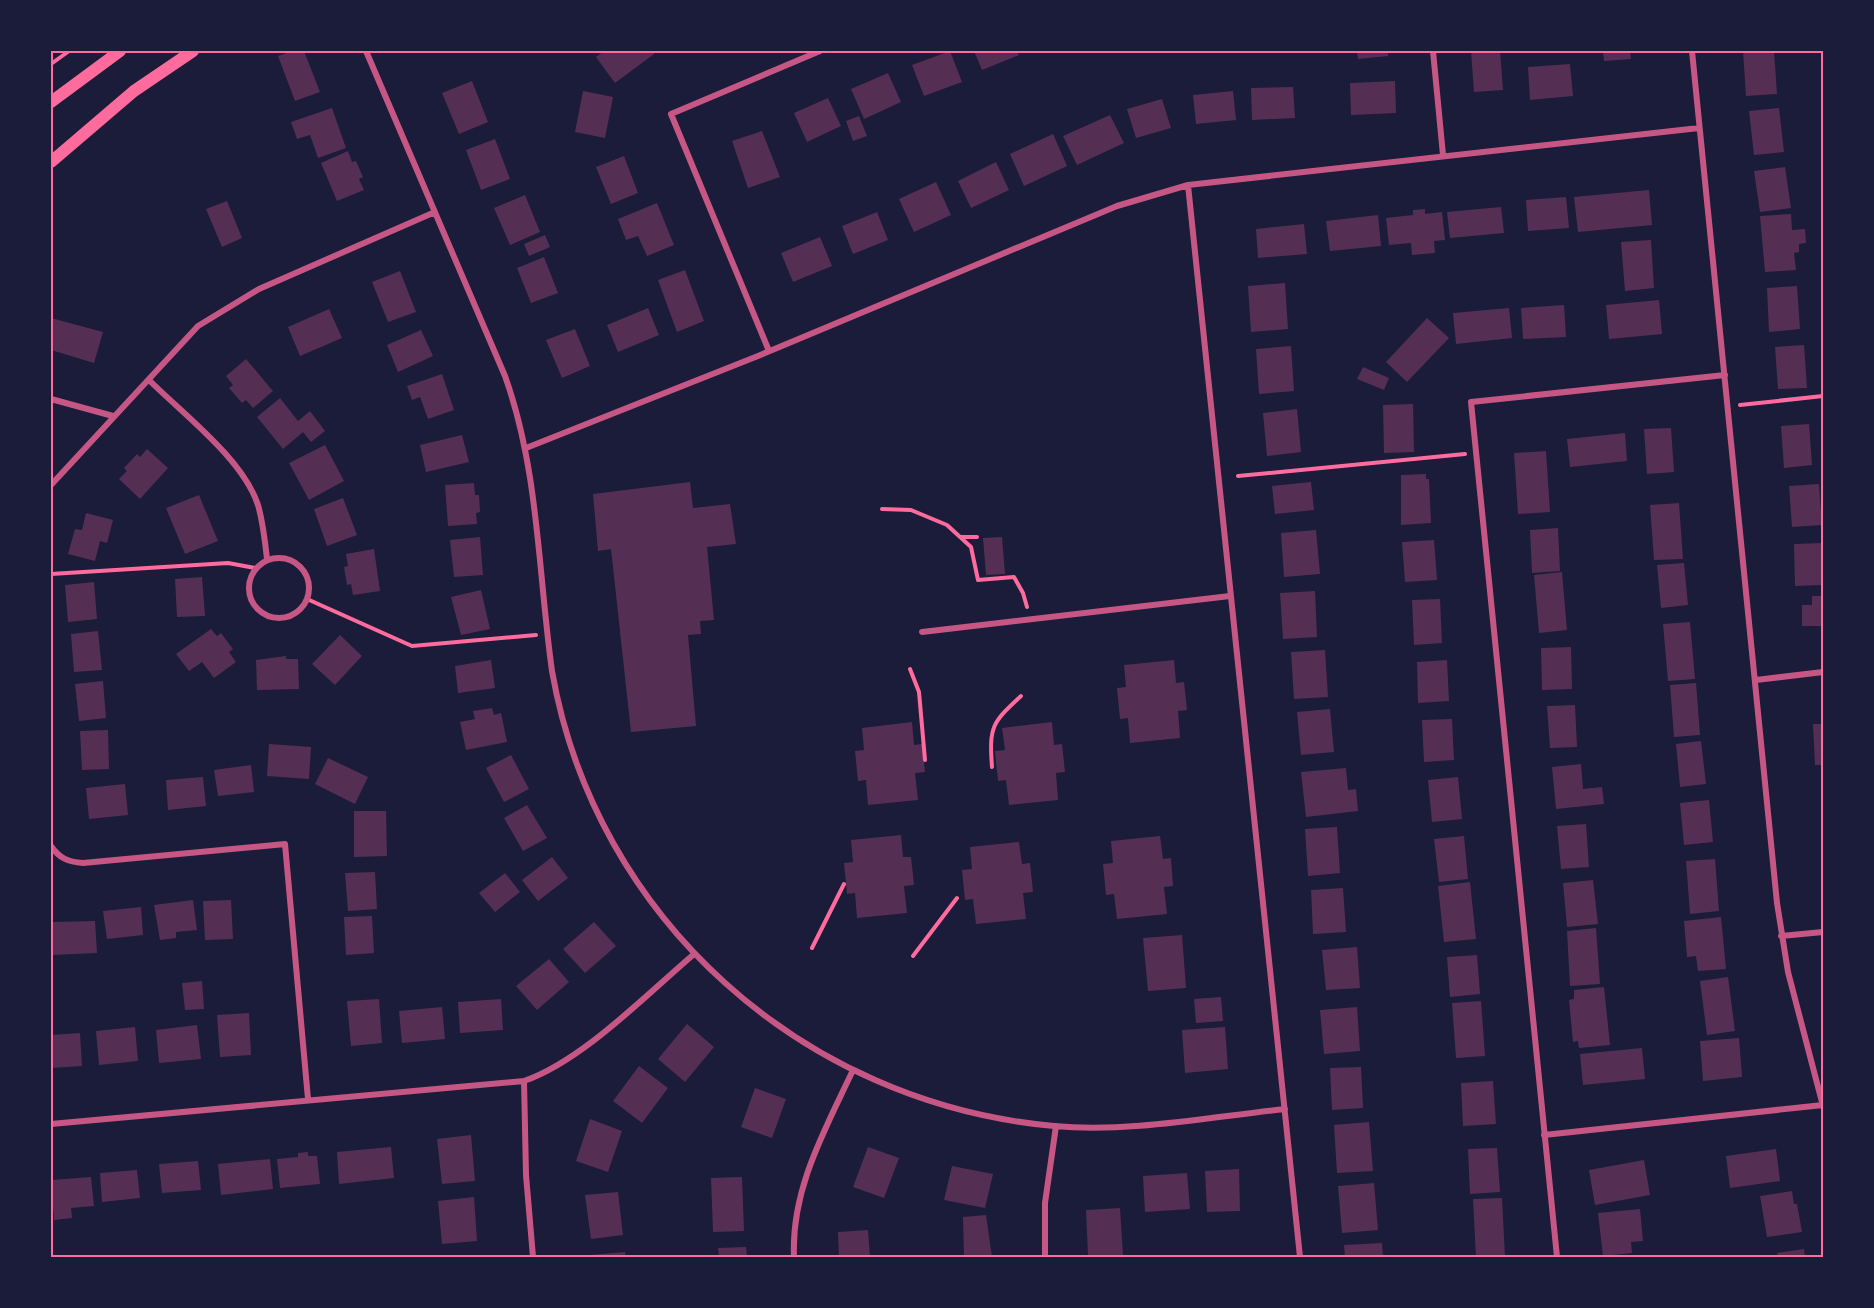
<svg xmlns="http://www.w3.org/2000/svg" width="1874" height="1308" font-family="'Varela Round',sans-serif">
<rect width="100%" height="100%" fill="#1b1b3a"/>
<!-- building -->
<path fill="#542f53" d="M292,51h12l16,41 -25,9 -17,-45z
M604,51h54l-43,32 -19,-26z
M950,51l12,31 -38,14 -12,-31z
M974,51h43l2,4 -37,15z
M1357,51h31v5l-30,3z
M1471,51h29l3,39 -29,2z
M1603,51h27l1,8 -27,2z
M1743,51h31l3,43 -31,2z
M1570,64l3,32 -43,4 -2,-33z
M888,73l13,29 -37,17 -13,-30z
M472,81l16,41 -29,12 -17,-41z
M1395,81l1,32 -45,2 -1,-32z
M1293,87l2,31 -43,2 -1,-32z
M583,91l30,6 -8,41 -30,-6z
M1233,91l3,29 -40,4 -3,-29z
M828,98l13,28 -34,16 -13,-29z
M1162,99l9,29 -35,10 -9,-29z
M332,108l14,40 -28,10 -8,-23 -13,4 -6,-17z
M1779,108l5,44 -30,3 -5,-44z
M1110,115l14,28 -47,22 -14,-29z
M859,116l8,20 -14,5 -7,-20z
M762,131l18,46 -32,11 -16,-47z
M1053,134l14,32 -43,20 -14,-32z
M495,139l15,40 -29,11 -15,-40z
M348,151l4,11 4,-1 7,16 -4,2 5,11 -27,11 -16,-38z
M624,156l14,37 -27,11 -15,-37z
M996,162l13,28 -38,18 -13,-27z
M1785,167l6,41 -31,4 -6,-41z
M936,182l15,33 -37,17 -15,-33z
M1649,190l3,35 -74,7 -4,-35z
M525,195l15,37 -30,13 -16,-37z
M1566,197l3,31 -41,3 -2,-31z
M227,201l15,37 -20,9 -16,-38z
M657,203l17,42 -27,11 -9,-20 -12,4 -8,-21z
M1501,207l3,26 -54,5 -3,-26z
M1425,209v5l17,-2 3,28 -11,1 1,12 -23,2 -1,-12 -22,2 -3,-27 27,-3v-5z
M877,212l11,28 -35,14 -11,-28z
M1791,214l1,16 13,-1 1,14 -7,1v8l-5,1 2,17 -31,2 -5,-56z
M1378,215l3,31 -51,5 -4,-30z
M1304,224l3,30 -49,4 -2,-29z
M545,235l5,12 -21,9 -5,-12z
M820,237l12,29 -39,16 -12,-29z
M1651,240l3,48 -29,3 -4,-49z
M544,257l14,36 -27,10 -14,-35z
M685,270l19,51 -27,11 -19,-52z
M400,271l16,41 -28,10 -16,-40z
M1285,283l3,46 -37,3 -3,-46z
M1797,286l3,43 -31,3 -2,-44z
M1659,300l3,34 -53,5 -3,-34z
M1564,305l2,32 -43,2 -2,-31z
M648,308l11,27 -41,17 -11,-27z
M1509,308l3,30 -56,6 -3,-31z
M329,309l13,29 -42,18 -12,-29z
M51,318l52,14 -9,31 -43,-13z
M1427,318l22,20 -42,44 -21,-20z
M575,329l15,37 -28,12 -16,-38z
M421,330l12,26 -35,16 -11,-27z
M1804,345l3,43 -29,1 -3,-42z
M1291,346l3,45 -35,3 -3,-45z
M246,359l27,32 -20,17 -7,-8 -4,3 -13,-15 4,-3 -7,-9z
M1363,367l26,11 -5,12 -27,-11z
M442,374l12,36 -26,9 -8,-22 -8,3 -5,-14z
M280,398l18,23 12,-10 15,20 -14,11 -8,-10 -20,17 -26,-32z
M1413,404l1,48 -30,1 -1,-48z
M1297,409l4,43 -34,4 -4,-43z
M1809,424l3,41 -28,3 -3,-42z
M1671,428l3,44 -27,2 -3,-45z
M1625,433l2,28 -57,6 -3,-28z
M462,435l7,27 -43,10 -6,-27z
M325,445l19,36 -35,19 -20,-37z
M147,449l21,19 -28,31 -21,-20 8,-8 -3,-3 13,-14 3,3z
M1546,451l4,61 -32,2 -4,-61z
M1426,474v5h3l2,44 -30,2v-50z
M690,482l3,26 37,-4 6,40 -29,3 7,73 -14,1 1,13 -13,1 8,91 -65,6 -20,-183 -13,2 -5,-57z
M1311,482l3,28 -39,4 -3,-28z
M474,483l1,12h4l1,17 -4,1 1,11 -29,2 -3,-41z
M1819,484l3,41 -30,2 -3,-41z
M199,495l19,46 -33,13 -19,-46z
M343,498l14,37 -30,11 -13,-37z
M1679,503l4,56 -29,1 -4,-55z
M86,513l27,7 -6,23 -7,-2 -5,20 -27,-7 7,-25 7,1z
M1558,528l2,43 -28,2 -2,-43z
M1316,530l4,44 -36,3 -3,-44z
M480,537l3,38 -29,2 -4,-37z
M1002,537l3,37 -19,1 -3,-37z
M1434,540l3,40 -32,2 -3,-40z
M1823,543v42l-28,1 -1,-42z
M374,549l6,42 -27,4 -2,-11 -4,1 -3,-18 4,-1 -2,-12z
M1684,563l4,42 -27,3 -4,-43z
M1562,572l5,58 -28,3 -5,-58z
M202,577l3,39 -28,1 -2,-38z
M94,582l3,37 -29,3 -3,-37z
M481,590l9,39 -29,6 -10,-38z
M1315,591l2,46 -34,2 -3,-46z
M1812,596h11v30h-21v-21h10z
M1440,599l2,44 -28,2 -2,-45z
M1690,622l5,57 -27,2 -5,-57z
M211,629l6,7 4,-3 12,16 -4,3 7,10 -22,16 -12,-16 -13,9 -13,-17z
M98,631l4,39 -28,2 -3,-38z
M340,635l22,21 -27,29 -23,-21z
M1571,647l1,42 -30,1 -1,-42z
M1325,650l3,47 -34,2 -3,-47z
M286,656v3h12l1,30 -42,1 -1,-30z
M491,660l4,28 -37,5 -3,-27z
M1174,660l2,23 8,-1 3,28 -9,1 2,27 -50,5 -2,-25 -8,1 -3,-31 9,-1 -2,-22z
M1447,660l2,41 -31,2 -1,-41z
M103,681l3,37 -27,3 -4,-37z
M1696,683l4,52 -26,2 -4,-52z
M1575,705l2,42 -27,1 -3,-42z
M492,708l2,7 7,-2 6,29 -41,8 -6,-28 15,-3 -2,-8z
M1330,709l4,43 -33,3 -4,-43z
M1452,719l2,41 -30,2 -2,-42z
M912,722l2,23 8,-1 3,28 -10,1 3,27 -50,5 -2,-25 -8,1 -3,-30 9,-1 -2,-22z
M1052,722l2,23 8,-1 3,28 -9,1 2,27 -49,5 -3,-25 -8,1 -3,-30 10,-1 -3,-22z
M1813,724h10v41h-8z
M108,730l1,39 -27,1 -2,-39z
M1701,741l5,43 -26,3 -4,-43z
M269,744l42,3 -2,32 -42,-3z
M511,755l18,34 -25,13 -18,-34z
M328,758l40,19 -13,27 -40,-20z
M1581,764l2,25 19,-2 2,17 -48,5 -4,-42z
M251,765l3,27 -36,4 -4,-26z
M1346,768l2,22 8,-1 2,22 -52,6 -5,-45z
M203,777l3,29 -38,4 -2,-30z
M1458,777l4,42 -30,3 -4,-42z
M125,784l3,31 -39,4 -3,-31z
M1709,800l4,42 -29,3 -4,-42z
M527,805l20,33 -24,13 -19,-33z
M354,811h32l1,45 -33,1z
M1586,824l3,43 -28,2 -4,-43z
M1337,827l3,46 -32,3 -3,-47z
M901,835l2,22h8l3,28 -10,1 3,27 -50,5 -2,-25 -8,1 -3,-31 9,-1 -2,-22z
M1160,836l3,23 8,-1 2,28 -9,1 3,27 -50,5 -3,-25 -8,1 -3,-31 10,-1 -2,-22z
M1464,836l4,43 -29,3 -5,-43z
M1019,842l3,22 8,-1 3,29 -10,1 3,26 -50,5 -3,-25 -8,1 -3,-30 10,-1 -2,-22z
M552,857l16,21 -30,23 -16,-21z
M1715,859l4,52 -29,3 -4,-53z
M375,872l2,37 -29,2 -3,-38z
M505,873l15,19 -25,20 -16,-19z
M1593,880l5,44 -31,3 -4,-44z
M1470,882l6,57 -32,3 -6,-56z
M1343,888l3,44 -33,2 -2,-44z
M193,900l4,30 -21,2v6l-16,2 -6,-35z
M231,900l2,39 -28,1 -2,-39z
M141,907l2,28 -36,4 -4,-28z
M372,916l2,37 -28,2 -2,-38z
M1721,917l5,52 -28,2 -2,-15 -9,1 -3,-36z
M95,921l2,32 -45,2 -1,-33z
M594,922l22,24 -31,27 -22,-24z
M1596,928l4,56 -30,2 -3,-55z
M1182,935l4,53 -38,3 -5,-53z
M1357,947l3,41 -34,2 -4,-40z
M1477,955l3,39 -30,3 -3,-40z
M549,959l20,23 -32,28 -21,-24z
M1728,977l7,54 -28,4 -7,-54z
M202,981l2,28 -19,1 -3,-27z
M1604,987l6,58 -31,3 -1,-7 -5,1 -4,-42 5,-1v-9z
M1221,997l2,24 -27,2 -2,-24z
M379,999l3,44 -31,3 -4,-45z
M501,999l2,31 -43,3 -2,-31z
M1481,1001l4,55 -29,2 -4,-55z
M442,1007l3,32 -43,4 -3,-32z
M1357,1007l3,44 -36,3 -4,-44z
M249,1013l2,42 -31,2 -3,-42z
M687,1024l27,23 -29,35 -27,-23z
M197,1025l4,34 -42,4 -3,-33z
M135,1027l3,34 -39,4 -3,-34z
M1225,1027l3,42 -43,4 -3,-43z
M80,1033l2,33 -31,2v-33z
M1739,1038l3,39 -39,4 -3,-40z
M1642,1048l3,31 -62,6 -3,-31z
M639,1066l29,22 -26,35 -29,-22z
M1361,1067l2,41 -31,2 -2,-42z
M1493,1081l3,43 -33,2 -2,-43z
M755,1088l31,11 -14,39 -31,-11z
M590,1119l32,12 -14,41 -32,-11z
M1369,1122l4,49 -36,2 -3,-48z
M471,1135l4,46 -33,3 -5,-45z
M391,1147l3,31 -55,6 -2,-32z
M868,1147l31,11 -15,40 -31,-11z
M1497,1148l3,44 -30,2 -2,-45z
M1776,1149l4,32 -50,7 -4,-32z
M308,1152v4h9l3,28 -40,4 -3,-29 21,-2v-4z
M270,1159l3,30 -52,6 -3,-31z
M1644,1160l6,35 -55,10 -6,-35z
M198,1161l3,29 -39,3 -3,-29z
M952,1166l41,8 -8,34 -41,-8z
M1239,1169l1,42 -33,1 -2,-41z
M137,1170l3,28 -38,4 -2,-29z
M1187,1173l3,36 -45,3 -2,-36z
M91,1177l3,29 -23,2 1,10 -18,2 -3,-40z
M742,1177l2,54 -31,1 -2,-54z
M1374,1183l4,47 -36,3 -4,-47z
M1792,1191l2,13h3l5,28 -35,5 -7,-41z
M618,1192l5,43 -32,4 -6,-44z
M474,1197l3,44 -35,3 -4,-43z
M1502,1198l3,59h-29l-3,-58z
M1120,1208l3,47 -35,1 -2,-46z
M1640,1209l3,32 -12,1 1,11 -29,3 -5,-43z
M986,1215l6,42h-28l-1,-40z
M868,1230l2,27h-31l-1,-25z
M1382,1243l1,14h-38l-1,-12z
M746,1247l1,10h-28l-1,-9z
M1804,1249l1,8h-27l-1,-4z
M625,1252l1,5h-36v-2z"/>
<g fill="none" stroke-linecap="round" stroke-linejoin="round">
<!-- path -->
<path stroke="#ff6b9d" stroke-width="4" d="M51,64l18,-13
M1740,405l83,-9
M1238,476l227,-22
M882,509l29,1 36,15 24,22 7,33 36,-3 9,16 4,14
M960,537h17
M51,574l177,-11 27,5
M307,599l105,47 124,-11
M910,669l9,23 6,68
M992,767c-3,-41 0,-44 29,-71
M812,948l32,-64
M913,956l44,-58"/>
<!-- minor -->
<path stroke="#c65784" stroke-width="6" d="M366,51l139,325c34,95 33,196 47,295 43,247 251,433 502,455 75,7 155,-9 231,-17
M1433,51l10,104
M1692,51l85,852 11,69 35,134
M1188,185l112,1072
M769,351l-98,-237 149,-63
M149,380c34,34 94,79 109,125 5,17 7,36 9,54
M51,399l62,17
M526,448l232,-92 359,-150 71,-21 511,-57
M51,485l147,-159 61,-37 176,-77
M249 588a30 30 0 1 1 60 0a30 30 0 1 1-60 0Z
M922,632l308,-36
M1756,680l67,-8
M51,846c8,12 17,16 32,17l202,-19 23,255
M1781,936l42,-4
M524,1081l2,94 7,82
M51,1124l473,-43c58,-20 122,-86 169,-126
M1544,1135l279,-30
M794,1257c-3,-68 31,-127 59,-187
M1045,1257v-54l11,-77
M1557,1257l-86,-855 254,-27"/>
<!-- secondary -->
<path stroke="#ff6b9d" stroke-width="12" d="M51,102l69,-51
M51,162l83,-71 59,-40"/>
</g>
<!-- border -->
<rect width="1874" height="1308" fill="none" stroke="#1b1b3a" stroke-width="105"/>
<rect x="52" y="52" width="1770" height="1204" fill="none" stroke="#ff6b9d" stroke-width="2"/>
</svg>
